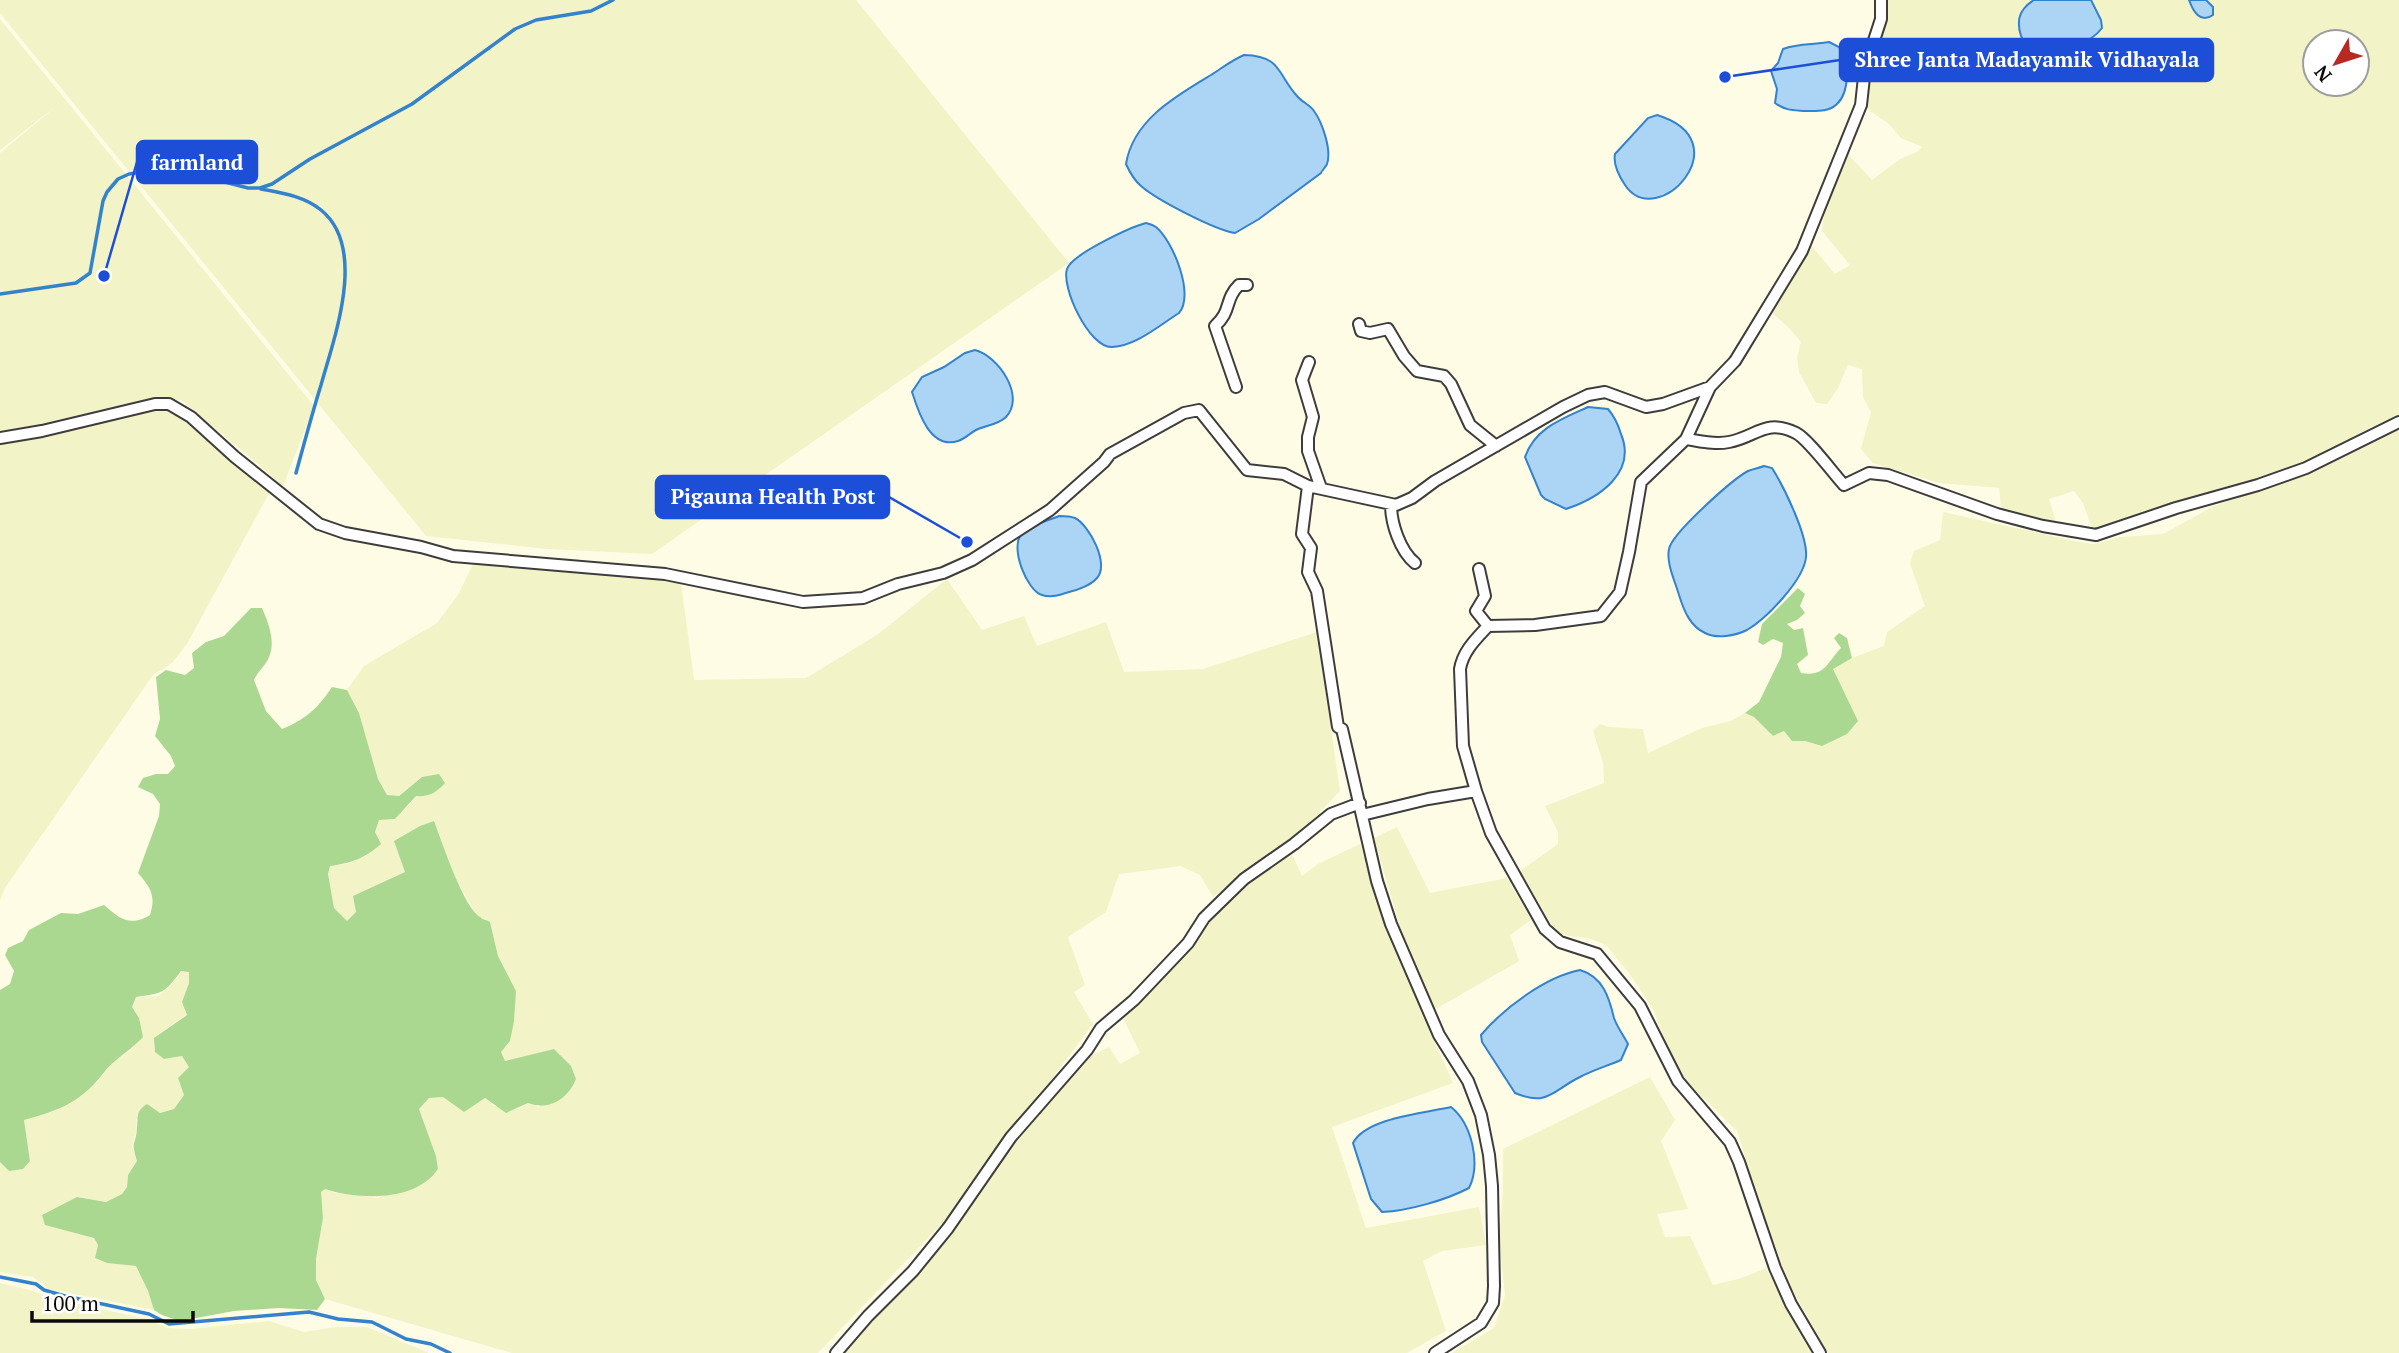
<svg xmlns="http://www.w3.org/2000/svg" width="2399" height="1353" font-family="'PT Serif',serif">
<rect width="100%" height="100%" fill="#fffce6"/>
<!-- farmland -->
<path fill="#f3f3c8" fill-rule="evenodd" d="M0,0h856l213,263 -417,291 -105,-5 -121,-13 -426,-523z
M1878,0h521v416l-28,11 -63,36 -34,14 -181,55 -10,-29 -9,-12 -25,8 8,26 -55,-9 -3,-28 -60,-5 -66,-20 -12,-14 10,-37 -8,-15 -1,-28 -14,-4 -10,23 -11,16 -11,-1 -17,-31 -2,-15 4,-15 -13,-15 -16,-14 39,-68 24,29 15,-9 -28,-34 2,-16 23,-62 25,27 28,-21 17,-7 5,-5 -21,-9 -13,-15 -20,-13 -6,-22 -1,-32 17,-43zM2315,42h42v42h-42z
M0,19l314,387 -32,83 -11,-14 -90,-75h-22l-159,37v-284l59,-49 -59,46z
M169,407l103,81 -85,156 -15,19 -19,12 -148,213 -5,13v-462z
M2399,427v926h-571l-38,-67 -27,-72 -26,-83 -49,-48 -19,-32 -16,-42 -24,-36 -23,-28 -18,-7 -20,-2 -12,-4 -36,-61 38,-27v-12l-13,-26 59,-23 -1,-20 -10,-32 7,-7 9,3 34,2 5,24 54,-25 29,-7 14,-8 9,4 19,19 11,-5 8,10h13l17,5 35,-25 -25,-52 20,-11 32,-12 3,-14 38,-26 -15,-42 4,-13 26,-11 3,-28 136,30 14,2 27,-7 43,-3 51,-28 103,-36 27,-17z
M475,560l206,23 13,97 112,-2 71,-43 70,-56 35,51 42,-14 13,30 69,-24 18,50 79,-3 114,-37 23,159 -39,41 -88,65 -13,-22 -19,-9 -62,8 -13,38 -38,25 17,48 -11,7 19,32 -147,195 -128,134h-306l-187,-54 -9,-19v-21l7,-41 -3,-26 5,-3 11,4 42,5 60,-29 -2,-13 -17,-47 10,-11 14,-1 21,15 21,-14 9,8 24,3 10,-6 11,4 15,-58 -49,13 -4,-10 9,-11 6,-50 -18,-35 -8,-34 -12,-5 -18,-31 -55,-14 -51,24 2,16 -9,10 -13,-13 -6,-35 2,-8 21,-3 23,-31 5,-12 16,-1 15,-15 6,-8 6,-19 -24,19 -11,-1 -9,-16 -19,-66 -12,-23 17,-24 73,-43 21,-28z
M1397,827l33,66 77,-15 24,42 -21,15 9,26 -85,49 -34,-83 -26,-89z
M1360,844l63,172 30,67 -121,44 34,101 113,-21 7,38 -44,6 -19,10 23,70 -39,22h-568l113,-119 64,-92 71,-84 22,-11 11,17 20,-11 -17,-35 63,-67 20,-29 39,-39 46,-31 11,24 16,-12z
M182,971h7v12l-7,19 5,12 -33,24 10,21 18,-3 8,11 -6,28 -10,14 -38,10 1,11 -5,16 5,15 -9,14 -1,12 -5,7 -16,8 -29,-5 11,39 6,2 4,7 -3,13 12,5 29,3 12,25 6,19 -105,-21 -16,-12 -33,-5v-110l9,9 21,-10 -6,-41 31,-9 40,-27 18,-22 20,-14 6,-30 -7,-11 4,-10 22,-1 13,-11z
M1650,1077l25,43 -14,21 27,68 -31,5 8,23 25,-1 23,49 29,-7 24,-10 46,85h-360l42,-25 11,-33 -6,-57 4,-47v-42z
M0,1283l30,7 26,9 86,19 26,10 21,1 80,-8 35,11 32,-5h31l62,26h-429z"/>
<!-- forest -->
<path fill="#abd891" d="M1798,588l7,6 -5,12 5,7 -8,7 -10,4 7,6 9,-2 5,27 -11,9 4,9c25,4 26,-11 40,-25l-7,-10 5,-5 8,5 5,20 -19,11 25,52 -11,13 -25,12 -17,-5h-13l-8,-10 -11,5 -19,-19 -9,-4 14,-11 22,-45 2,-14 -10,-4 -10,6 -5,-3 4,-18z
M251,608h11c6,14 14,33 7,49 -3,8 -11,14 -15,23l12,31 16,18c23,-9 36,-21 50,-42l15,3 12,23 19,66 9,16 12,1 23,-19 17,-3 6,9c-9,10 -16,14 -29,13l-21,23 -16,1 -4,12 6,12c-16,14 -29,19 -51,22l-2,8 6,34 13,13 9,-9 -3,-16 52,-24 -11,-31 26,-15 14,-5c8,21 29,85 46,96 3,3 7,3 10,5l8,34 18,35 -2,30 -4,20 -9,11 4,9 49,-12 17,17 5,13c-8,20 -27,32 -48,24l-22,10 -21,-15 -21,14 -21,-15 -14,1 -10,11 17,47 2,13c-22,33 -80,31 -113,20l-4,3 2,26 -7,41v21l9,19 -8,11 -38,-2 -45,3 -54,10 -18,-6 -8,-5 -6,-19 -12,-25 -29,-3 -12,-5 3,-13 -4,-7 -49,-13 -3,-10 35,-18 29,5 16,-8 5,-7 1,-12 9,-14c-7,-22 -1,-15 0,-33 1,-12 -1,-17 10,-24l13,9 14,-4 10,-14 -6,-17 11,-11 -7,-11 -18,3 -9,-7 -1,-14 33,-23 -5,-13 7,-19v-11l-8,-1c-17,23 -18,22 -45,26l-4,10 7,11 4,19c-9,10 -19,16 -29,25 -7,5 -12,14 -18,20 -21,23 -43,30 -72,38l6,41 -7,8 -14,2 -9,-9v-172l10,-6 4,-13 -9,-16 3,-7 15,-7 6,-11 32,-17 17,1 26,-9c16,14 26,22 46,10 6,-19 1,-27 -12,-42l21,-57 1,-12 -7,-10 -15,-7 5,-9 13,-4h12l7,-8 -4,-10 -16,-20 5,-17 -4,-42 10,-7 19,5 9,-7 -2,-15 14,-11 18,-6z"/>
<!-- water -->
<path fill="#acd4f5" stroke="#3382cc" stroke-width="2" d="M2034,0h57l10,20 1,8c-9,12 -19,14 -32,21 -8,4 -16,12 -25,12 -15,0 -27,-26 -26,-39 0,-10 8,-18 15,-22z
M2189,0h17l7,7v8c-13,9 -20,-4 -24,-15z
M1829,42c2,1 8,4 10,5 12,12 10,46 -2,57 -8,8 -20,7 -31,7 -13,-1 -20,0 -31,-8l2,-14 -6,-18 7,-8 5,-14c16,-6 30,-4 46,-7z
M1244,55c38,1 33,19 53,41 5,6 13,9 17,15 8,11 18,39 13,53 0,1 -6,8 -6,9l-62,46 -24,14c-20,-3 -78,-33 -94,-47 -7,-6 -11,-13 -15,-22 7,-44 50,-68 85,-89 11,-7 21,-15 33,-20z
M1657,115c86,26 0,118 -32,70 -6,-9 -12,-21 -10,-31l33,-36z
M1146,223c4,1 7,2 10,4 17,14 39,68 23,86 -19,12 -43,33 -67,34 -23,1 -51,-60 -45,-78 5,-15 64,-42 79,-46z
M975,350c23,6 51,46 31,67 -8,8 -20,8 -30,13 -6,3 -11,9 -18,11 -28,9 -40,-30 -46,-49l10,-15 22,-10 21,-14z
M1588,407l20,2c7,8 10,15 13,25 16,39 -22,64 -55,75l-21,-10 -4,-4 -16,-38c10,-29 37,-38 63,-50z
M1764,466l8,2c12,19 36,68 34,89 -2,23 -40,62 -59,73 -12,6 -30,9 -42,3 -15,-7 -21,-22 -26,-38 -4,-14 -13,-32 -10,-46 3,-16 64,-70 79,-78 5,-2 11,-3 16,-5z
M1059,516c6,0 11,0 16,2 14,7 35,46 22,60 -6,7 -19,12 -28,14 -9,3 -18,6 -27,3 -15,-4 -32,-47 -21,-60 9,-10 26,-14 38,-19z
M1580,970c23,7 29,27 34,48 3,9 10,18 14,26l-7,16c-14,6 -28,10 -41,17 -27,13 -32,30 -65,16l-33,-51 -1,-7c23,-27 64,-58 99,-65z
M1451,1107c21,17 30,57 18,81 -23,12 -61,23 -87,24l-11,-13 -18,-56c13,-25 71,-30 98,-36z"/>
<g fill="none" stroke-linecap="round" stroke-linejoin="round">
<!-- stream -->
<path stroke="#3382cc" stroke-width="3.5" d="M261,189c21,4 43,7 60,21 47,38 13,128 0,175 -9,29 -17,59 -25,88
M0,294l76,-11 14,-10 13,-72 4,-9 11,-13 11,-5 35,-5 18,2 66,17h12l12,-4 38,-25 102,-55 103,-75 21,-9 55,-9 22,-11
M0,1277l36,7 8,6 21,6 84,18 20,10 140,-12 29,7 34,3 34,17 25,5 19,9"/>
<!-- minor casing -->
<g stroke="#3d3d3d" stroke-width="14">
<path id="minor" d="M1359,324l2,7 9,2 18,-4 16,27 13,15 27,5 7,8 19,41 26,21
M1309,362l-7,18 11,37 -5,20v14l13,37
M1236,387l-21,-61c17,-15 9,-26 24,-41h8
M0,438l42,-7 113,-27h14l22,13 44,40 84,67 26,9 76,14 32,9 212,18 138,28 60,-4 35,-14 45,-11 29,-13 78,-50 54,-48 6,-8 74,-41 15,-3 48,60 37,4 24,12 88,19 16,-7 23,-17 128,-74 25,-12 17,-3 41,15 17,-3 47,-17
M1686,439c14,2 28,6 43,3 27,-5 37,-24 67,-9 12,6 37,40 48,52l25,-12 19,2 109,39 46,12 53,9 80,-27 82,-23 48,-17 93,-46
M1308,486l-6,48 9,14 -3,24 9,19 21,136 4,2 35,152 14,43 48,111 29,46 13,34 8,40 3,31 2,100 -1,17 -12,20 -46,30
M1391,505c0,18 9,46 24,58
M1479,569l6,27 -9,15 12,15
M1476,791l-13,-45 -3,-77c3,-18 16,-30 28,-43l47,-1 66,-9 19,-24 9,-40 12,-70 45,-43 24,-52 25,-26 67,-110 59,-146 4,-37 16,-49v-19
M1362,815l66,-16 48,-8 15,42 54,96 15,13 37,12 43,52 38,75 52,61 9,20 36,106 16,36 29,49
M836,1353l32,-37 45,-45 35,-43 63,-91 76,-87 14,-22 33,-28 54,-57 16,-25 40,-39 50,-35 37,-30 29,-11"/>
</g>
<!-- minor -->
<use href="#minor" stroke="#fff" stroke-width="10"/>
</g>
<!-- callouts -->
<path fill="none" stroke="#1d4ed8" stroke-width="2.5" d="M1725 77L1840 60M104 276L137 162M967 542L889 497"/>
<g fill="#1d4ed8" stroke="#fff" stroke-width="2.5">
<circle cx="1725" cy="77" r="7"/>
<circle cx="104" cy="276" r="7"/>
<circle cx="967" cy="542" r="7"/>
</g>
<g fill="#1d4ed8" stroke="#1d4ed8" stroke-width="2.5">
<rect x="1840" y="39" width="373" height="42" rx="7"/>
<rect x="137" y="141" width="120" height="42" rx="7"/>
<rect x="656" y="476" width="233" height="42" rx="7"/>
</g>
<g font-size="21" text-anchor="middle" font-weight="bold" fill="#fff">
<text x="2027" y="67">Shree Janta Madayamik Vidhayala</text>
<text x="197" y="170">farmland</text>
<text x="773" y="504">Pigauna Health Post</text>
</g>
<!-- north arrow -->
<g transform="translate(2336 63) rotate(231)"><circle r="33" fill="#ffffff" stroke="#9d9d9d" stroke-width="2"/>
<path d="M0-5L12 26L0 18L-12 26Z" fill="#b82924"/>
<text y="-10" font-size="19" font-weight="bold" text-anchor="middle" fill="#0a0a0a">N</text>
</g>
<!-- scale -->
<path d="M32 1311v10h161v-10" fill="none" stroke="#0a0a0a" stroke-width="3.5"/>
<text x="42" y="1311" font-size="21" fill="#0a0a0a" stroke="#ffffff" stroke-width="5" paint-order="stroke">100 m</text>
</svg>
